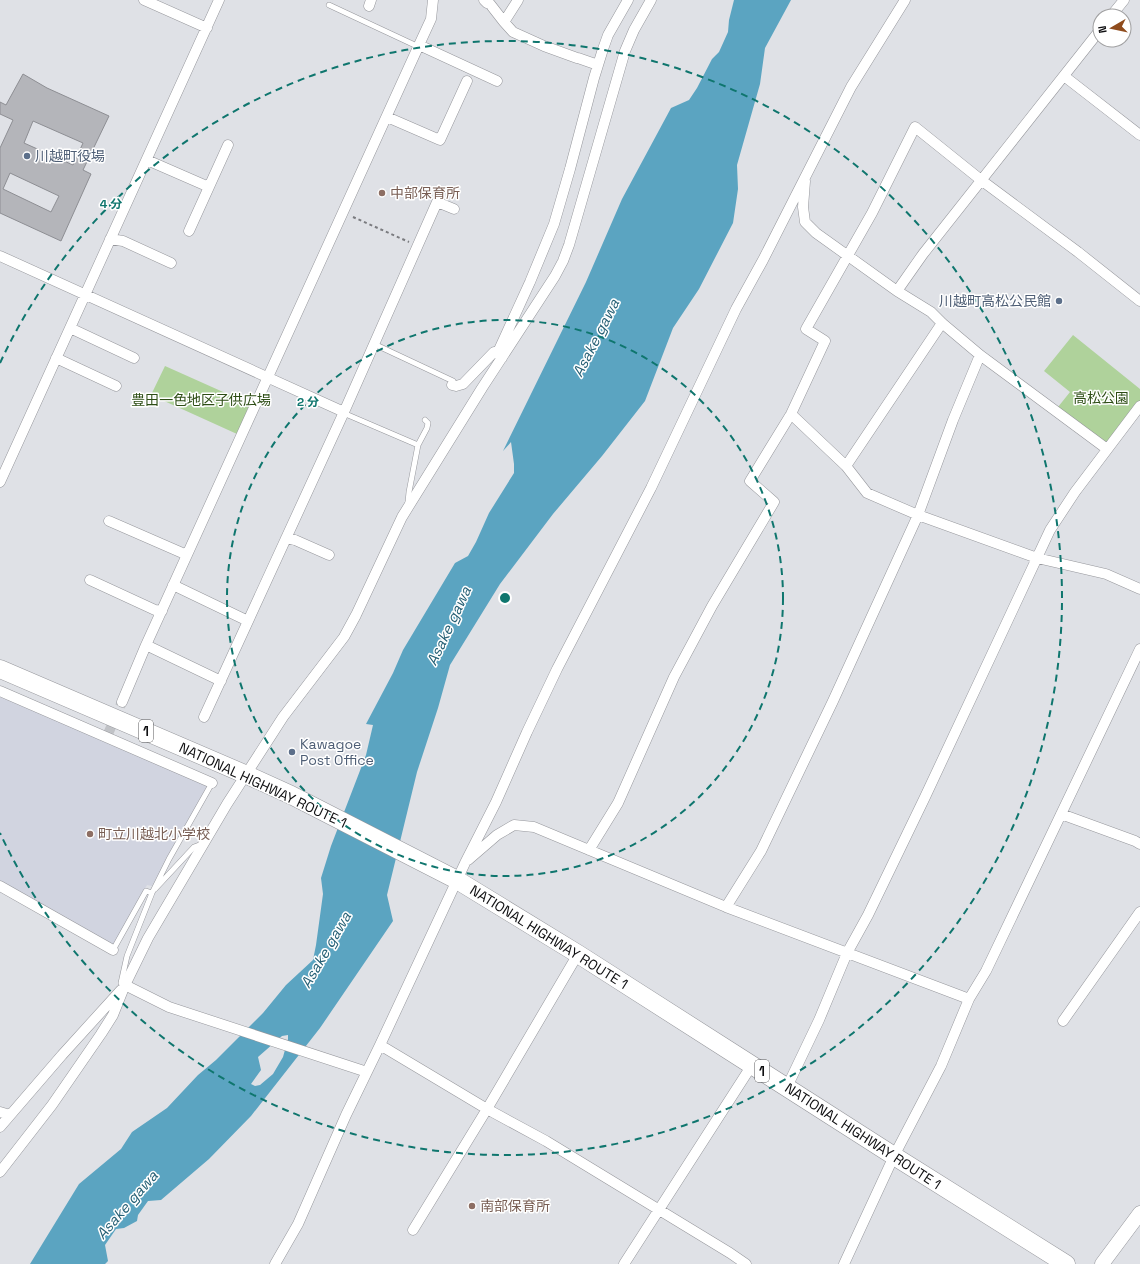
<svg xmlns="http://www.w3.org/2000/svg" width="1140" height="1264" font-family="'Space Grotesk','Noto Sans JP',sans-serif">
<rect width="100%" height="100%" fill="#dfe1e6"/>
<!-- built -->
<path fill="#d1d4e0" d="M0,697l53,21 60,28 1,-3 94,42 -56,101 -5,-1 -33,62 -114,-65z"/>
<!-- green -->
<path fill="#afd29b" d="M1073,335l67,54v12l-34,43 -48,-37 12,-15 -26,-21z
M165,366l85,38 -13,30 -86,-39z"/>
<!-- water -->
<path fill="#5ba4c1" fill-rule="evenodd" d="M734,0h57l-26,48 -5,36 -23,81 1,24 -5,34 -34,66 -26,39 -28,73 -43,55 -49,58 -53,70 -50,81 -12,43 -21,64 -30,123 6,26 -73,107 -69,88 -42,43 -48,41 -13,1 -10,14 -1,6 -13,7 -8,1 -11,16 3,16 -3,3h-75l49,-80 42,-35 11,-17 35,-24 31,-33 18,-15 47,-47 23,-28 27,-25 3,-15 7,-51 -2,-16 10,-32 35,-91 7,-30 -7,-1 27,-51 10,-23 52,-87 13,-7 8,-14 13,-29 25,-40v-9l-3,-22 -8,9 83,-169 36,-83 49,-91 18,-8 8,-12 15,-29 7,-7 9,-20 1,-12zM288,1035v4l-5,18 -10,17 -13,11 -5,1 -4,-2 10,-14 -3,-13 24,-21z"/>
<!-- building -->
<path fill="#b4b5ba" stroke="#8d8e93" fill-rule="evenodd" d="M23,74l24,14 62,28 -26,54 8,4 -30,67 -61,-28v-65l13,-28 -13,-6v-12l6,3zM33,121l50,22 -10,22 -49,-22zM10,173l49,23 -8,16 -48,-23z"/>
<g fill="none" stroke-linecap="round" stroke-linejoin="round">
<!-- street-tunnel -->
<path stroke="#c0c2c6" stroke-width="10" stroke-dasharray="10 5" stroke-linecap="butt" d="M108,734l14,-32"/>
<!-- lane casing -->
<g stroke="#96979c" stroke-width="6">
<path id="lane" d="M329,5l90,42
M374,344l79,37
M344,412l4,3 70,30
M408,502l1,-10 9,-47 9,-17 1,-5 -3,-3
M155,889l39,-42 8,-3
M152,893l17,-34 43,-76
M113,950l33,-59 6,2 -25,63 -6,27 4,2"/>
</g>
<!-- street casing -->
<g stroke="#96979c" stroke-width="11">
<path id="street" d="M144,0l63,28
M484,0l3,3 3,1 14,18 14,-22
M369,6l2,-6
M1111,16l13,-16
M504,22l9,10 31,14 33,12h1l20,7
M1100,30l-177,224 -26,37 34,21 11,11 38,32 127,94
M419,45l78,36
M1064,76l76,59
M387,117l53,23 27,-59
M147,160l62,27
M805,181l-2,26 2,15 11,11 81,58
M189,231l39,-86
M110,239l13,2 48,22
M0,256l344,156
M70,328l64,30
M56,358l60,28
M502,358l-4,-6 32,-70 24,-58 16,-55 24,-91 9,-29 5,-14 20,-35
M452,385l4,1 7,-2 31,-32h4
M791,414l55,52 21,27 51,22 119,43 69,16 34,15
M846,466l96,-143
M0,482l219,-482
M109,521l78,34
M286,538l9,2 34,15
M90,580l65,30 7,1
M173,585l75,36
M146,645l75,36
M0,691l212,92
M122,702l24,-57 273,-600 12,-26 2,-19
M204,717l140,-305 93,-210 17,7
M1061,814l74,27 5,3
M589,850l29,-47 56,-126 38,-71 62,-104 -24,-21 41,-67 34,-73 -19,-12 66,-116 43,-86 66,53 97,72 62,49
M468,860l29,-25 17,-10 20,2 192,80 243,92
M0,886l113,64
M726,907l35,-56 72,-150 85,-186 35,-95 27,-65
M125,985l44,22 198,65
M1063,1021l77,-109
M380,1045l107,64 59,32 184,112 16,11
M787,1087l32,-67 28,-67 21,-38 57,-118 125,-267 25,-38 65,-86
M0,1112l10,3
M0,1127l62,-72 59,-65
M0,1172l52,-67 49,-71 12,-19 12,-30 23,-47 79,-134 56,-87 61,-80 12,-22 46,-98 80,-129 73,-112 8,-15 6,-16 56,-194 9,-21 17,-30
M413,1230l74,-121 91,-155
M275,1264l23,-40 48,-109 34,-70 85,-182 31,-61 31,-70 30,-63 94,-181 85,-179 27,-49 88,-173 54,-87
M624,1264l128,-199
M844,1264l50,-108 47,-90 28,-67 17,-28 154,-322"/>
</g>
<!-- secondary casing -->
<g stroke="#96979c" stroke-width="15">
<path id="secondary" d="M1102,1264l38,-51"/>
</g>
<!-- highway casing -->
<g stroke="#96979c" stroke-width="19">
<path id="highway" d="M0,669l247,106 44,20 166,85 121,74 316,202 172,108"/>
</g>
<!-- path -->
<path stroke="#7a7b7f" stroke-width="2" stroke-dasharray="3 3" stroke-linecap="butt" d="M353,217l56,25"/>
<!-- lane -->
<use href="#lane" stroke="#fff" stroke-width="5"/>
<!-- street -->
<use href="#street" stroke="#fff" stroke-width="10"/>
<!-- secondary -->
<use href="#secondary" stroke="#fff" stroke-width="14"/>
<!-- highway -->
<use href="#highway" stroke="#fff" stroke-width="18"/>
</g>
<!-- distance rings -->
<g fill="none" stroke="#0f766e" stroke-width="2" stroke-dasharray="7 5">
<circle cx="505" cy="598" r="278"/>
<path d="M0 363A557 557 0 1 1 0 833"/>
</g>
<!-- markers -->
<g fill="#5c6f8a" stroke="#fff" stroke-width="1.5">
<circle cx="27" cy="156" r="4"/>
<circle cx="1059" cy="301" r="4"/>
<circle cx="292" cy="752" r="4"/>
</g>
<g fill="#8d6e63" stroke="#fff" stroke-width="1.5">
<circle cx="382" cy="193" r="4"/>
<circle cx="90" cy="834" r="4"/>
<circle cx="472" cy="1206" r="4"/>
</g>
<g text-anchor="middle" stroke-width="3" stroke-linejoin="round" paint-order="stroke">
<!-- shield labels -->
<g fill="#fff" stroke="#575758" stroke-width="1">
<rect x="139" y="720" width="14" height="22" rx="3"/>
<rect x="755" y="1060" width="14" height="22" rx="3"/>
</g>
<g font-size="13" font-weight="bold" fill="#0f0f11">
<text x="146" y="736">1</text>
<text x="762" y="1076">1</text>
</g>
<!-- service labels -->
<g font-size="14" fill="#4e5e75" stroke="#fff" text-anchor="start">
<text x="35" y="161">川越町役場</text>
<text x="1051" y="306" text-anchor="end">川越町高松公民館</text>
<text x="300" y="749">Kawagoe<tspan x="300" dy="16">Post Office</tspan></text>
</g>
<!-- education labels -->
<g font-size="14" fill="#785e54" stroke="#fff" text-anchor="start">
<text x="390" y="198">中部保育所</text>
<text x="98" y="839">町立川越北小学校</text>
<text x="480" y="1211">南部保育所</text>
</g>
<!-- park labels -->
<g font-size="14" fill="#2d4d15" stroke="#fff">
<text x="1101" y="403">高松公園</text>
<text x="201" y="405">豊田一色地区子供広場</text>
</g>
<!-- street labels -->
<g font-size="14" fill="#0f0f11" stroke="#fff">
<text transform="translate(263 785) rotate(25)" y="5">NATIONAL HIGHWAY ROUTE 1</text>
<text transform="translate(549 937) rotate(32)" y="5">NATIONAL HIGHWAY ROUTE 1</text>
<text transform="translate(863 1136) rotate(33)" y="5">NATIONAL HIGHWAY ROUTE 1</text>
</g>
<!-- water labels -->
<g font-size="15" font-style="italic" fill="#266075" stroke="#fff">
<text transform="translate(596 338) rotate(-63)" y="5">Asake gawa</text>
<text transform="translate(449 626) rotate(-65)" y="5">Asake gawa</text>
<text transform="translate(326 950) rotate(-60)" y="5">Asake gawa</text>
<text transform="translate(127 1205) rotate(-49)" y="5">Asake gawa</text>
</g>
</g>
<circle cx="505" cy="598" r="6" fill="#0f766e" stroke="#fff" stroke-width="2"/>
<g font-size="12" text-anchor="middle" font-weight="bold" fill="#0f766e" stroke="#fff" stroke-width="3" stroke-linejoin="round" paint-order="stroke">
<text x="111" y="208">4 分</text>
<text x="308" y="406">2 分</text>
</g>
<!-- north arrow -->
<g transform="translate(1112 28) rotate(261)"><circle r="19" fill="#ffffff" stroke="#9f9fa0"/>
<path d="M0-3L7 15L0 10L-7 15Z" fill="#8f4c1d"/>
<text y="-6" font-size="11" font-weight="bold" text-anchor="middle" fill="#0f0f11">N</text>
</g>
</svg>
